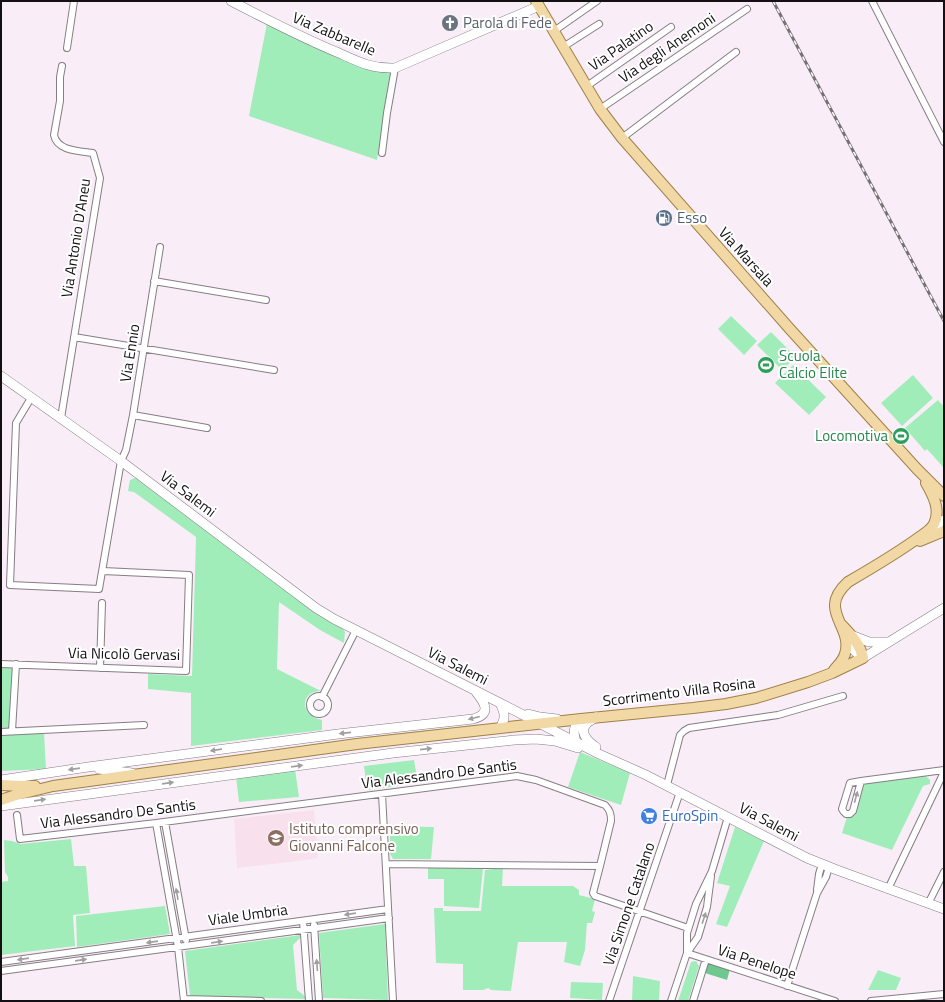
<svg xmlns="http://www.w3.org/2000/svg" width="945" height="1002" font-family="'Titillium Web',sans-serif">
<rect width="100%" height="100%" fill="#f9eef8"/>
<!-- education -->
<path fill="#f8e0ec" d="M314,810l4,48 -28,4 -53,6 -3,-49z"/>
<!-- green -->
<path fill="#a1edb9" d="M267,23l64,30 41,17 19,2 -14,88 -128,-44z
M731,316l26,25 -13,14 -26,-26z
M771,332l25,25 -14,13 -25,-25z
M793,365l33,32 -17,18 -34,-32z
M913,375l20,23 -31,28 -21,-23z
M938,400l6,7v61l-17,-19 -2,2 -20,-23z
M135,478l192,141 16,10 2,3 -1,11 -24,-13 -41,-28 -2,67 44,22c-21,0 -22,25 1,29v10l-131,16v-53l-43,-4v-15l44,2 4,-139 -62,-45 -6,-1 2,-11z
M1,667l12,1 -2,60h-10z
M44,733l2,36 -45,2v-37z
M580,752l50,21 -9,32 -53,-18z
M414,760l4,23 -51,7 -3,-24z
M295,769l4,28 -60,5 -3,-25z
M925,775l5,5v4l-7,2 -31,64 -50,-17 5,-16 8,-3 8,-31z
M390,826l44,1 -3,32h-38l-3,-5z
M735,827l29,14 -37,86 -11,-3 14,-38 -13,-3z
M71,839l3,27h12l4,47 -17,2 2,31 -74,9v-73l7,-1v-4l-3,-5 -1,-32 8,1 9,3z
M428,868h55l-4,40 -35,-2v-27h-16z
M494,869h9l-1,17h71l6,4v5l16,4 -3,12 3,1 -3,11h-5l-2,27 -5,16 -16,-4 3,-20h-49l-7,49 -20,-1 -3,-2 -2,1 -3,1h-20v-26l-27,-1 -2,-55h9v3h38l4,-41z
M165,906l5,28 -93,13 -1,-31z
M385,924l3,76 -65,-2 -4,-65z
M301,935v2l-8,8 4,45 9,7v2l-116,-3 -5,-45z
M696,961l3,5 -11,35h-10l13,-39z
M878,970l23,8 -5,12h-28z
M633,976l27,5 -1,20h-27z
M571,982l32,1 -1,17 -32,-2z"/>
<!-- forest -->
<path fill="#6fc88e" d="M708,962l22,7 -3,11 -22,-7z"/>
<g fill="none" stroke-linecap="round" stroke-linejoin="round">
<!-- street casing -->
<g stroke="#867d85" stroke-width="8">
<path id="street" d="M872,1l72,141
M554,31l43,-30
M563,47l36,-23
M67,48l7,-47
M587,86l84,-59
M600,109l147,-100
M622,138l114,-86
M382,153l5,-40 8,-45
M154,281l112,19
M74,337l200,33
M31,398l-15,25 -6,162 89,4 22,-128 5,-11 7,-35 27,-168
M133,415l74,13
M61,418l39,-240 -7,-25c-14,-2 -36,-2 -39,-18l6,-34v-24l2,-11
M1,664l185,7 3,-96 -86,-4
M100,668l2,-65
M310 705a9 9 0 1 1 18 0a9 9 0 1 1-18 0Z
M322,697l34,-67
M12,731l4,-67
M1,732l143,-7
M861,781l-8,30 -3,3h-4l-2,-2 -2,-3 8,-26 11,-2 83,-11
M667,785l13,-50 4,-4 5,-3 89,-13 65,-19
M382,794l11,207
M17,815l3,24 136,-16 361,-47 19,4 69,25c5,5 6,9 6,16l-11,45 -214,-2
M165,822l21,118
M156,823l22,124 6,54
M600,866l-7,27 2,3 93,32
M888,889l56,-117
M817,890l2,-16 3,-10
M928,904l16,-32
M303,921l6,80
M314,925l5,76
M687,953l148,48
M687,953v-20l9,-29 16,-33 16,-54
M1,962l387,-53
M1,971l388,-53
M787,986l30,-93 9,-16 3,-10
M184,999l77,2
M609,1001l71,-209
M671,1001l16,-48 11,-16 9,-30 4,-31
M693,1001l13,-42
M871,1001l73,-7"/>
</g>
<!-- secondary casing -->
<g stroke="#867d85" stroke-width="10">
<path id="secondary" d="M231,1c35,18 71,37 108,52 20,9 33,16 56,15l144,-62
M1,376l120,85 195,147 18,11 166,84 99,51 47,21 161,83 30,12 107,39
M932,528l12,-8
M851,635l18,7h19
M846,639c5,8 9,14 17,19l81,-50
M528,714l12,3 17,2
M596,717l-9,6 -4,6c1,9 6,13 13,18
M500,728c6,-10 5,-15 0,-25
M576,742c-3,-11 -3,-15 5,-23
M99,769l33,4
M1,780l87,-13 250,-33 135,-15c19,-5 12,-16 3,-27
M1,806l392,-53 121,-13 22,-1 19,2 23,7"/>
</g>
<!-- primary casing -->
<g stroke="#9e8149" stroke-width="12">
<path id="primary" d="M536,1l64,108 22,29 167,190 128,141 27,27
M920,541l24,-10
M834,670c4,-5 9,-9 11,-16 9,-28 -29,-43 3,-72 24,-14 48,-28 70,-44 6,-4 13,-8 16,-14 7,-14 -1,-29 -8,-41
M1,785l19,1h15
M1,800l15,-5 37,-9 304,-42 224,-25 112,-11 33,-4 30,-6 52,-16 24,-9 31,-15c-3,-15 -13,-24 -23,-35"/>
</g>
<!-- street -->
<use href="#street" stroke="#fff" stroke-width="6"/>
<!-- secondary -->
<use href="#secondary" stroke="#fff" stroke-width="9"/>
<!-- primary -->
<use href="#primary" stroke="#f2d8a4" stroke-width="10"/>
<!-- rail casing -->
<g stroke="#777076" stroke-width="3">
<path id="rail" d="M773,1l171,320"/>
</g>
<!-- rail -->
<use href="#rail" stroke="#fff" stroke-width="1.5" stroke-dasharray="4.5" stroke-linecap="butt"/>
</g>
<!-- one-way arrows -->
<defs><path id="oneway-solid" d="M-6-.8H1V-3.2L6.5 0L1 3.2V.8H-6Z"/></defs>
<g fill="#a19fa0">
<use href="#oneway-solid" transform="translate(474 718) rotate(166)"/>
<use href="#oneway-solid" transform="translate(345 733) rotate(174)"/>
<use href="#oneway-solid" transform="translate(426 749) rotate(-6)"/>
<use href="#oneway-solid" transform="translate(216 750) rotate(172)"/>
<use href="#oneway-solid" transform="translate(297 766) rotate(-8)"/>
<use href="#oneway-solid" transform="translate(74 769) rotate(172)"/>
<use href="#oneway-solid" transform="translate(168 783) rotate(-8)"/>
<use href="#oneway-solid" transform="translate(856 797) rotate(-75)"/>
<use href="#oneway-solid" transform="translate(40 800) rotate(-8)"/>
<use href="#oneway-solid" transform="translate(177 894) rotate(-100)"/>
<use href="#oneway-solid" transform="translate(350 914) rotate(172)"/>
<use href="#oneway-solid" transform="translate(704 918) rotate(-72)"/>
<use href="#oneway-solid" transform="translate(152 942) rotate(172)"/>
<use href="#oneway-solid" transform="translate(217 942) rotate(-8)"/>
<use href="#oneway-solid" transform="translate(23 959) rotate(172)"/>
<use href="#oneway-solid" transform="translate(81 960) rotate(-8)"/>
<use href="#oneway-solid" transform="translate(317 965) rotate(-94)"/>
</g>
<!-- icons -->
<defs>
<g id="church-disc" transform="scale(0.9)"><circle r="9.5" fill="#6b7280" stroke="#fff"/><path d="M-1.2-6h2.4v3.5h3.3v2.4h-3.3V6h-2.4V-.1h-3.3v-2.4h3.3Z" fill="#fff"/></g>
<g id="fuel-disc" transform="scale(0.9)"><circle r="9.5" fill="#5c6f8a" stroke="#fff"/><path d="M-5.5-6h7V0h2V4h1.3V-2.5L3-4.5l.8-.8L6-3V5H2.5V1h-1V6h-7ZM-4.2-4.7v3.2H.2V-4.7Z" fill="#fff"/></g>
<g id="stadium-disc" transform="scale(0.9)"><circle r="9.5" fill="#2e9e5b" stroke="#fff"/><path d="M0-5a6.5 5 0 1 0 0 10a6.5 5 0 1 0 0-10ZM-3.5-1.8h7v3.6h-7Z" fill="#fff"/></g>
<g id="supermarket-disc" transform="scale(0.9)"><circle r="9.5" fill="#3f7fe0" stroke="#fff"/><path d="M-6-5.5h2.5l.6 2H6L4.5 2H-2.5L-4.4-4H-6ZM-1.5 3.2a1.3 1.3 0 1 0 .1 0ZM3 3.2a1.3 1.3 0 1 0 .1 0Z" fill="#fff"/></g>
<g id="school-disc" transform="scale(0.9)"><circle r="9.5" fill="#8d6e63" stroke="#fff"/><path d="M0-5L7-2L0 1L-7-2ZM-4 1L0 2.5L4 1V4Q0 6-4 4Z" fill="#fff"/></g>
</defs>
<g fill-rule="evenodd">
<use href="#church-disc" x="450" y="23"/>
<use href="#fuel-disc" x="664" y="218"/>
<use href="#stadium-disc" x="766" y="365"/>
<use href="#stadium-disc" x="901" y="436"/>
<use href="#supermarket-disc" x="649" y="816"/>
<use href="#school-disc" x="276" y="838"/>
</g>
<g text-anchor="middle" stroke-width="4" stroke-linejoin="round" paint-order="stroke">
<!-- worship labels -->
<g font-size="15" fill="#5b616d" stroke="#fff" text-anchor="start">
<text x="463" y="28">Parola di Fede</text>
</g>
<!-- street labels -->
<g font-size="15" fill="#130f12" stroke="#fff">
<text transform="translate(334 34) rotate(23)" y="5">Via Zabbarelle</text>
<text transform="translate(621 46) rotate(-35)" y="5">Via Palatino</text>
<text transform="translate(667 48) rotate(-34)" y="5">Via degli Anemoni</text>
<text transform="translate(76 238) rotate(-81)" y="5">Via Antonio D'Aneu</text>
<text transform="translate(746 257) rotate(48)" y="5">Via Marsala</text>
<text transform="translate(130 353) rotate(-81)" y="5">Via Ennio</text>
<text transform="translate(188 494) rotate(37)" y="5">Via Salemi</text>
<text transform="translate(124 654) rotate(1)" y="5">Via Nicolò Gervasi</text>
<text transform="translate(458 666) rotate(27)" y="5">Via Salemi</text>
<text transform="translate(679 692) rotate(-7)" y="5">Scorrimento Villa Rosina</text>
<text transform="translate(439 774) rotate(-7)" y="5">Via Alessandro De Santis</text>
<text transform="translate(118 814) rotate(-7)" y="5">Via Alessandro De Santis</text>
<text transform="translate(769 822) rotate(28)" y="5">Via Salemi</text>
<text transform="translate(629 904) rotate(-71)" y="5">Via Simone Catalano</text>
<text transform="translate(248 915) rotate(-8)" y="5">Viale Umbria</text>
<text transform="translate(757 962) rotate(18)" y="5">Via Penelope</text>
</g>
<!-- service labels -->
<g font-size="15" fill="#4e5e75" stroke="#fff" text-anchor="start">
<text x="677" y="223">Esso</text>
</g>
<!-- leisure labels -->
<g font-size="15" fill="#27864d" stroke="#fff" text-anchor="start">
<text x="779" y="361">Scuola<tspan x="779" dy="17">Calcio Elite</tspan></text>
<text x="888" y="441" text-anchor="end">Locomotiva</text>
</g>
<!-- shop labels -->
<g font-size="15" fill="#366cbe" stroke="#fff" text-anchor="start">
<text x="662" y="821">EuroSpin</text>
</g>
<!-- education labels -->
<g font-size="15" fill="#785e54" stroke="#fff" text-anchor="start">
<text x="289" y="834">Istituto comprensivo<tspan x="289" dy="17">Giovanni Falcone</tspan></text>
</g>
</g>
<!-- border -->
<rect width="945" height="1002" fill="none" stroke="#130f12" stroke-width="4"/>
</svg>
